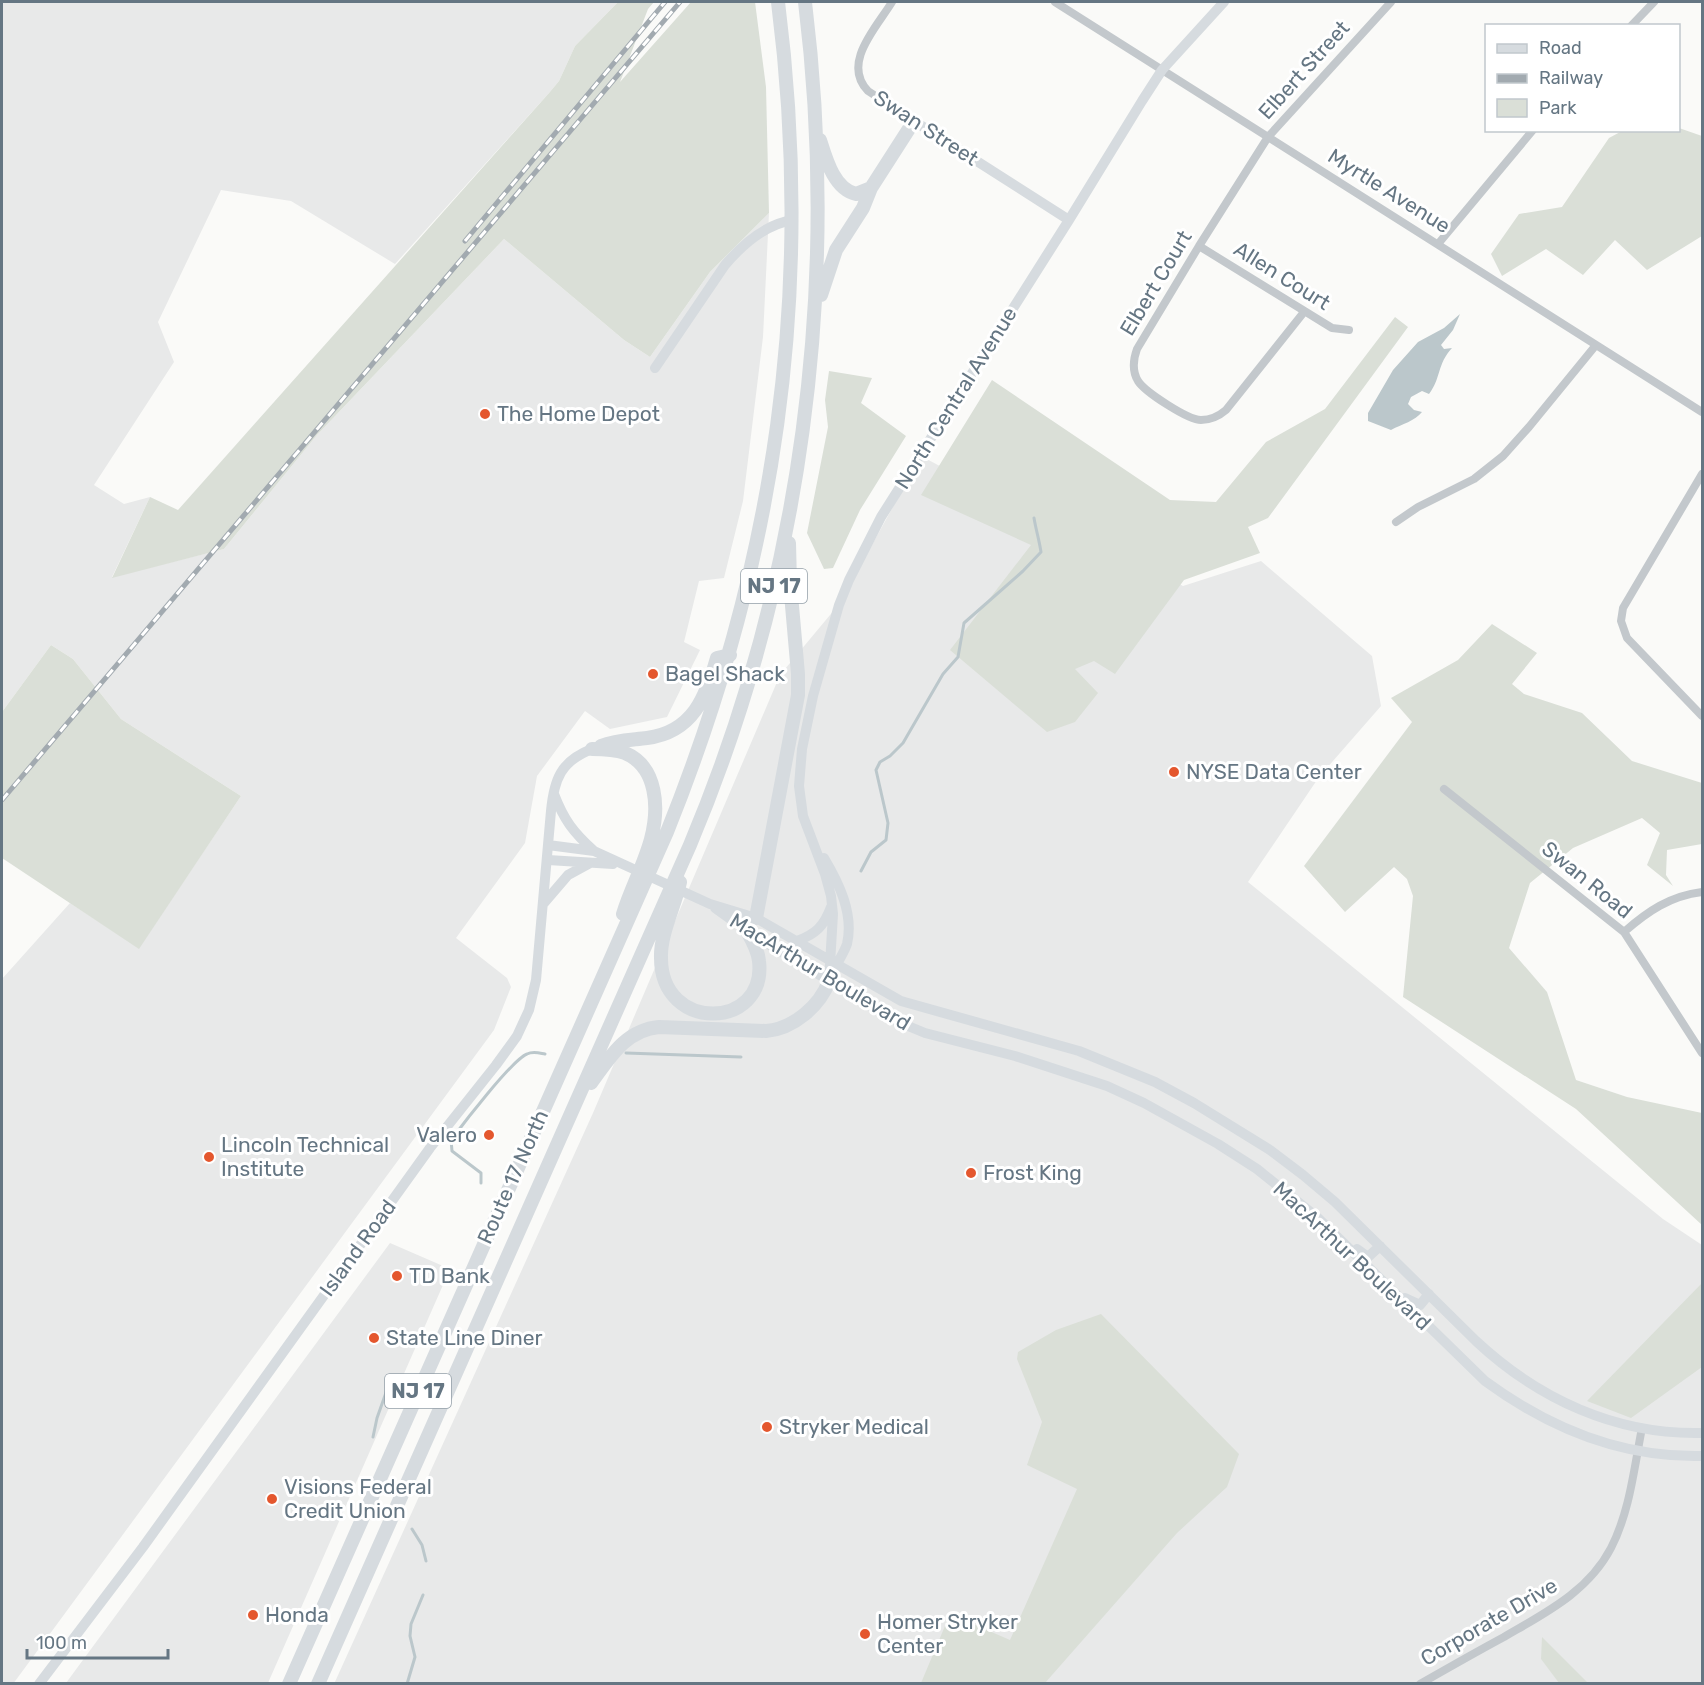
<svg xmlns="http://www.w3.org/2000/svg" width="1704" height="1685" font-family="Rubik,sans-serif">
<rect width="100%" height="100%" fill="#fafaf8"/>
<!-- built -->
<path fill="#e8e9e9" d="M2,2h616l-43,44 -16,35 -10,12 -154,171 -104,-63 -70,-11 -63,132 16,40 -80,123 30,19 26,-7 -38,80 112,-28 93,-114 187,-196 120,101 26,17 60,-85 59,-59 -6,124 -20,164 -19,77 -25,3 -15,61 16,8 -33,67 -57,12 -25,-18 -48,65 -12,67 -69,95 51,40 4,9 -17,43 -481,654 -11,-1v-704l68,-76 69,45 102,-152 -120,-77 -48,-60 -22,-14 -49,67z
M921,456l30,16 88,37 144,77 78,-25 111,95 9,50 -62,71 -71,105 415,337 39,26v438l-1368,1 259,-571 187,-438 60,-72z
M390,1243l60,26 -182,414h-202z"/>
<!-- green -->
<path fill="#dadfd7" d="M618,2h36l-6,7 -28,73 71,-80h64l11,85 3,126 -59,59 -60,85 -26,-17 -120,-101 -187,196 -93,114 -112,29 38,-81 28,13 371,-417 10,-12 16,-35z
M1679,128l23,8v100l-55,34 -32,-30 -32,35 -37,-26 -44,27 -11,-22 28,-40 43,-7 47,-69 13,-7 56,-1z
M1395,317l13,10 -140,191 -20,9 12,26 -76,27 -69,94 -21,-13 -19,8 23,24 -23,29 -28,10 -97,-82 81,-105 -110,-50 71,-115 178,120 46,2 50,-60 59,-33z
M829,371l43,7 -11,25 45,33 -46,74 -27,58 -9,1 -17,-36 21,-106 -3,-27z
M1492,624l45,29 -25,31 12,10 58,19 50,48 70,22v61l-35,6 -1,25 7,11 -26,-21 13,-32 -18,-15 -69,30 -43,35 -21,65 38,44 29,88 51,17 75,16v112l-126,-116 -173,-112 10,-101 -6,-17 -13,-12 -49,45 -41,-46 108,-144 -21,-24 67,-38z
M51,645l22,14 48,60 120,77 -102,153 -137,-91v-146z
M1702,1283v84l-71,51 -44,-17z
M1101,1314l138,140 -12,33 -50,46 -132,150h-124l29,-69 60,26 67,-151 -50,-24 15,-43 -25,-63 1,-7 38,-22z
M1542,1637l46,46h-29l-18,-24z"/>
<!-- water -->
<path fill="#bbc7cb" d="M1460,314l-7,16 -12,15 3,4 8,-1c-15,16 -11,31 -23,46l-7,-3 -11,6 -3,7 6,6 8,2c-7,9 -20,12 -31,18l-23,-9v-8l25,-43 25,-28 26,-14z"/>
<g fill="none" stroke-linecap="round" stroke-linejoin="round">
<!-- stream -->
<path stroke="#bbc7cb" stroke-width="3" d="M861,871l10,-19 15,-12 2,-17 -12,-53 4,-8 10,-6 13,-13 40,-69 15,-17 6,-34 59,-52 18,-19c-2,-13 -5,-22 -7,-34
M626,1053l115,4
M481,1183v-10l-29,-22 -1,-11c12,-16 61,-80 76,-86 6,-3 12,-1 18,0
M373,1437l4,-19 11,-31
M412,1529l10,16 4,16
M407,1684l8,-27 -5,-21 1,-12 12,-29"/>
<!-- street -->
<path stroke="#c3c8cc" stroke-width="8" d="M892,2c-15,25 -51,61 -24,89l46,30
M1055,2l647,410
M1631,26l23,-24
M1438,244l95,-114
M1199,246l133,82 17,2
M1304,312l-78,98c-7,6 -15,10 -25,10 -13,0 -56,-28 -63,-39 -6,-10 -5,-21 -1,-32l62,-103 69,-109 123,-135
M1702,474l-79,134 -2,13 6,17 75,78
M1396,522l22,-15 56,-28 29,-23 26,-29 67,-82
M1444,789l180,143 78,121
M1624,932c24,-21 46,-36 78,-40
M1420,1684c28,-16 56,-32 84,-47 41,-24 84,-45 107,-89 19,-37 23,-80 31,-120"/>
<!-- secondary -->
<path stroke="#d6dbdf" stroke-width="10" d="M914,121l155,99
M655,368l70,-103c17,-20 41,-41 68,-45
M554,794c10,26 19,38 40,57
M548,845l46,6 116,53 46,14 145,83 178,50 76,31 39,21 76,47 33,25 32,27 141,139c62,58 140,94 226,92
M824,858c15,25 30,56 23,86 -3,9 -9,17 -13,26
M548,860l65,4
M544,903l24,-28 22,-12
M715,908l32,23 149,90 29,12 90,23 92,30 37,17 74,41 39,25 62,50 166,162c64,47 137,77 217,75
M797,941c19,-7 27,-15 34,-34
M829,981l4,-67 -2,-18 -6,-22 -22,-58 -4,-30 3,-37 11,-53 26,-91 10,-25 32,-63 188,-297 73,-119 20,-31 62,-68
M1357,1249l11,8 12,-11
M1405,1298l15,7 9,-11
M39,1684l104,-137 287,-399 66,-83 21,-29 12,-26 7,-30 15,-169c3,-32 10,-50 41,-62"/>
<!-- highway -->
<path stroke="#d6dbdf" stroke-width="14" d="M820,140c6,19 14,49 36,54l15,-6
M821,295l15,-45 27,-42 8,-20 43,-67
M601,746c15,-6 30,-6 46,-8 46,-6 59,-41 70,-80l13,-3
M592,749c11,0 22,0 33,4 33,14 34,56 26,86 -7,26 -20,49 -28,75
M680,882c-5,24 -20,52 -19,76 0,75 106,72 98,3 -1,-11 -7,-21 -12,-30
M756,918l42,-223v-21l-8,-91 -1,-40
M591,1083c18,-24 34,-53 68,-56l107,4c27,-2 54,-25 63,-50
M289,1684l378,-852c109,-271 148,-540 111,-830
M318,1684l372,-839c112,-266 150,-558 115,-843"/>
<!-- rail casing -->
<g stroke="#a2aab0" stroke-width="5">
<path id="rail" d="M465,241l200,-239
M2,800l678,-798"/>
</g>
<!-- rail -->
<use href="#rail" stroke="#fff" stroke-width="3" stroke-dasharray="9" stroke-linecap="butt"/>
</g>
<!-- markers -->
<g fill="#e4572e" stroke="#fff" stroke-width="2">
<circle cx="485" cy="414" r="6"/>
<circle cx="653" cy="674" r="6"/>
<circle cx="1174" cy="772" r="6"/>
<circle cx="489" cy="1135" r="6"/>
<circle cx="209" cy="1157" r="6"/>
<circle cx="971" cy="1173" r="6"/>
<circle cx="397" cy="1276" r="6"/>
<circle cx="374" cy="1338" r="6"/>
<circle cx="767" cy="1427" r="6"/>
<circle cx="272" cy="1499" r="6"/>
<circle cx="253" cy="1615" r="6"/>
<circle cx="865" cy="1634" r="6"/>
</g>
<g text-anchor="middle" stroke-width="6" stroke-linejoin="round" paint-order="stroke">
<!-- shield labels -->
<g fill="#fff" stroke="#939fa8" stroke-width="1.5">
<rect x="741" y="569" width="66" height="34" rx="4.5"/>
<rect x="385" y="1374" width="66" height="34" rx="4.5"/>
</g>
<g font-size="20" font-weight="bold" fill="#657683">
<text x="774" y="593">NJ 17</text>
<text x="418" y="1398">NJ 17</text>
</g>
<!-- street labels -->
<g font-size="21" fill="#657683" stroke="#fff">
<text transform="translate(1304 70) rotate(-48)" y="7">Elbert Street</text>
<text transform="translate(926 128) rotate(33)" y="7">Swan Street</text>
<text transform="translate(1389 191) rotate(32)" y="7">Myrtle Avenue</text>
<text transform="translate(1282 276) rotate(32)" y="7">Allen Court</text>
<text transform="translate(1156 283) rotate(-59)" y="7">Elbert Court</text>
<text transform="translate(956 398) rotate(-58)" y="7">North Central Avenue</text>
<text transform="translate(1587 880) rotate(39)" y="7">Swan Road</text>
<text transform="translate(820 972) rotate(31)" y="7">MacArthur Boulevard</text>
<text transform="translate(513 1177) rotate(-66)" y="7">Route 17 North</text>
<text transform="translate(358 1248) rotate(-54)" y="7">Island Road</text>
<text transform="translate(1352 1256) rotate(43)" y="7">MacArthur Boulevard</text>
<text transform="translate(1489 1622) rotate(-30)" y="7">Corporate Drive</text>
</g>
<!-- poi labels -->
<g font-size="21" fill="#657683" stroke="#fff" text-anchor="start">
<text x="497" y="421">The Home Depot</text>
<text x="665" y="681">Bagel Shack</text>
<text x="1186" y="779">NYSE Data Center</text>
<text x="477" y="1142" text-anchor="end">Valero</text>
<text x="221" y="1152">Lincoln Technical<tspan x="221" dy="24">Institute</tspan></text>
<text x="983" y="1180">Frost King</text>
<text x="409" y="1283">TD Bank</text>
<text x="386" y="1345">State Line Diner</text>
<text x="779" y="1434">Stryker Medical</text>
<text x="284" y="1494">Visions Federal<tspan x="284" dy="24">Credit Union</tspan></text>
<text x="265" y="1622">Honda</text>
<text x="877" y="1629">Homer Stryker<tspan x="877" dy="24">Center</tspan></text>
</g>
</g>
<!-- border -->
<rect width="1704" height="1685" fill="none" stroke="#657683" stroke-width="6"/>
<!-- legend -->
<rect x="1485" y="24" width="195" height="108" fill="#ffffff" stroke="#c1c8cd" stroke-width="1.5"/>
<rect x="1497" y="44" width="30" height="9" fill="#d6dbdf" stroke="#c1c8cd" stroke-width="1.5"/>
<text x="1539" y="54" font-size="18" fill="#657683">Road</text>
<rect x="1497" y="74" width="30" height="9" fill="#a2aab0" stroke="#c1c8cd" stroke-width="1.5"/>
<text x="1539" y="84" font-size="18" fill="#657683">Railway</text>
<rect x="1497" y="99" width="30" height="18" fill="#dadfd7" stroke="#c1c8cd" stroke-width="1.5"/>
<text x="1539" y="114" font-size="18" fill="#657683">Park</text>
<!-- scale -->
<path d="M27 1649v9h141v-9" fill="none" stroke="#657683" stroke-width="3"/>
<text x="36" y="1649" font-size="18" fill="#657683" stroke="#ffffff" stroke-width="4.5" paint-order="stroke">100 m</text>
</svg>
